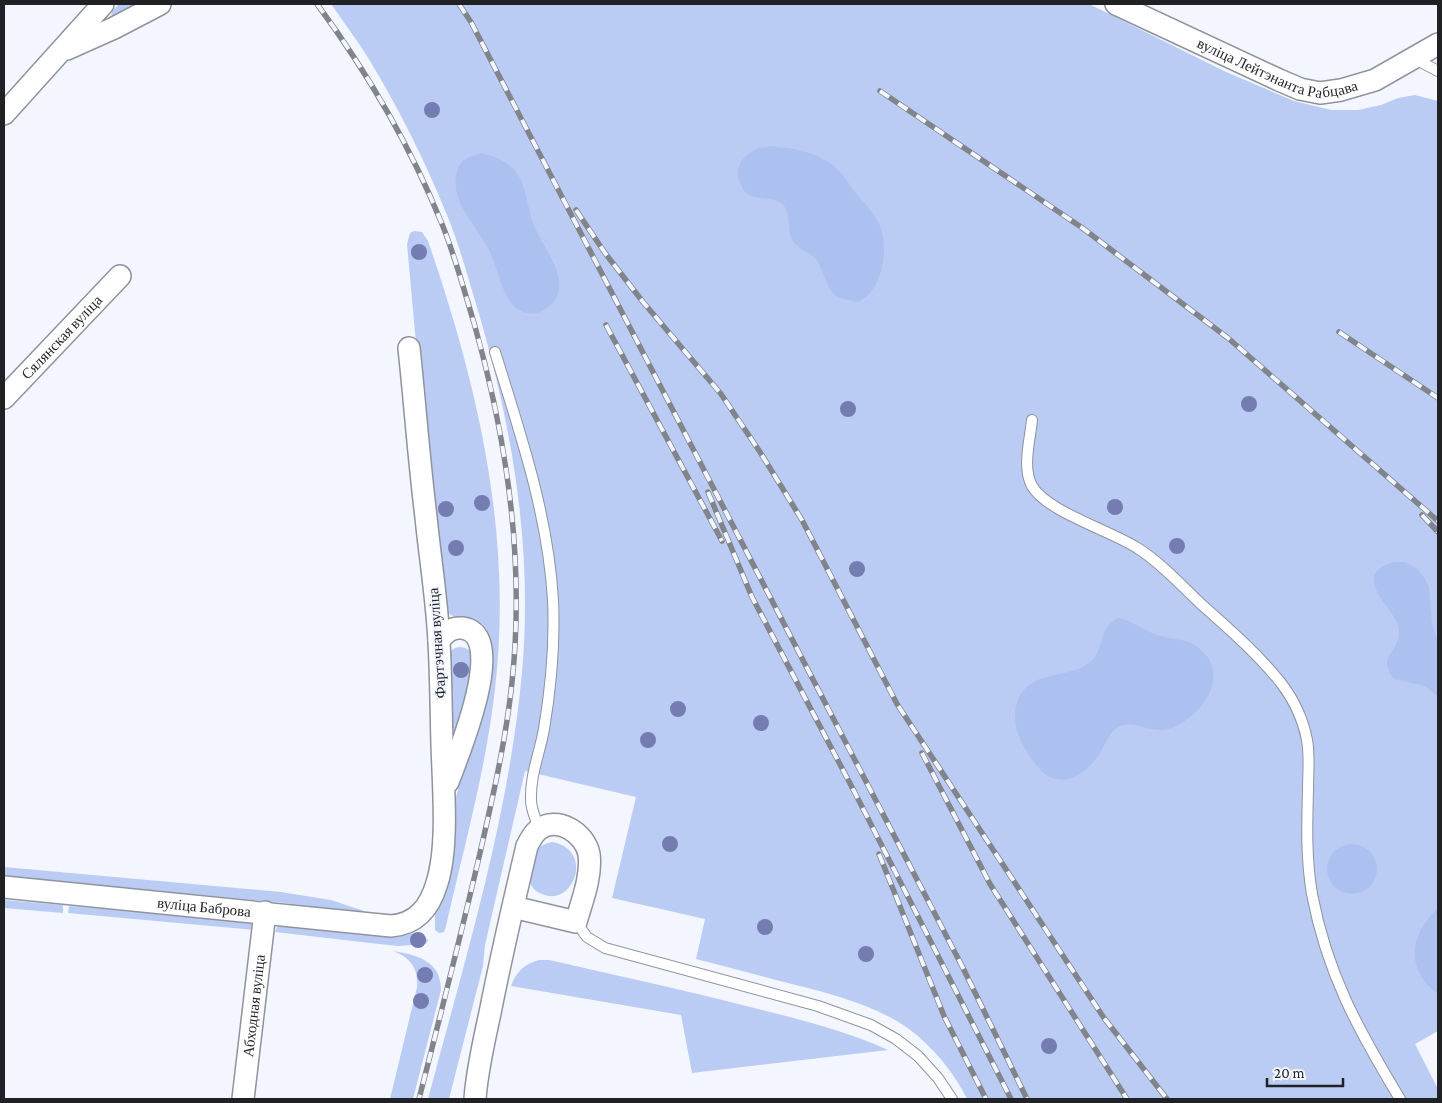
<svg xmlns="http://www.w3.org/2000/svg" width="1442" height="1103" font-family="'Crimson Pro',serif">
<rect width="100%" height="100%" fill="#f3f6fe"/>
<!-- green -->
<path fill="#bbccf4" d="M119,4h35l-43,14 1,-7z
M331,4h758l135,67 70,30 37,9h27l23,-5 17,-7 17,-3 23,6v930l-23,13 23,45v10h-471c-13,-27 -34,-52 -58,-70 -33,-24 -81,-36 -121,-46 -30,-8 -61,-16 -92,-24l9,-40 -93,-21 24,-101 -111,-26 -40,174 -2,21 -34,133h-21c37,-140 81,-282 94,-427 11,-121 -9,-242 -43,-358 -10,-33 -19,-67 -32,-99 -21,-52 -48,-106 -77,-154 -12,-20 -26,-38 -39,-57z
M414,231l8,1 6,9c50,145 85,293 67,448 -9,80 -31,158 -49,237l-2,6 -5,1 -4,-3v-19l19,-106 31,-122 -25,-63 -16,-9 -5,-15 -32,-352 3,-11z
M458,647c11,0 14,5 18,15l-19,69 -7,-2 -2,-76 5,-4z
M552,842c43,8 21,63 -7,53 -7,-2 -12,-5 -15,-12 -3,-7 2,-25 6,-32 4,-6 11,-8 16,-9z
M4,867l277,25 50,8 33,11 -1,2 -78,-10 -281,-27z
M4,900l59,5v8l-59,-5z
M69,906l181,16 4,1 1,7 -187,-17z
M278,925l120,10c12,-1 21,-4 30,5l-2,4 -28,2 -19,-2 -104,-12z
M393,951c25,4 48,10 48,39l-28,109h-23l27,-112c1,-19 -6,-29 -24,-36z
M539,960h10c66,15 131,29 197,46 48,12 96,23 142,44l-196,23 -11,-58 -170,-29c5,-14 13,-22 28,-26z"/>
<!-- forest -->
<path fill="#adc1f1" d="M771,146c19,2 39,4 56,15 12,7 20,20 28,31 9,11 20,21 25,34 8,20 4,50 -10,67 -3,4 -8,6 -12,9 -29,-4 -26,-9 -37,-33 -1,-3 -2,-7 -5,-10 -7,-7 -19,-10 -24,-19 -5,-10 -1,-24 -8,-34 -7,-10 -25,-5 -35,-11 -5,-2 -7,-8 -9,-12 -7,-14 3,-28 16,-34 5,-2 11,-2 15,-3z
M482,153c13,4 26,8 35,20 10,15 10,34 16,50 10,26 47,65 11,87 -11,7 -25,3 -33,-7 -9,-11 -15,-39 -22,-53 -12,-25 -40,-48 -32,-78 3,-13 13,-16 25,-19z
M1393,562h12l11,6 8,9 5,10 3,36 6,19v55l-13,-11 -31,-7c-19,-24 7,-27 5,-49 -2,-22 -52,-53 -6,-68z
M1119,618c16,4 28,15 45,19 13,3 24,2 35,11 34,27 2,70 -30,81 -17,5 -32,-8 -48,-3 -11,3 -16,20 -22,29 -11,16 -31,32 -51,21 -11,-6 -26,-30 -30,-42 -4,-14 -5,-27 3,-40 16,-26 55,-14 73,-36 11,-14 5,-32 25,-40z
M1327 869a25 25 0 1 1 50 0a25 25 0 1 1-50 0Z
M1438,908v86c-33,-24 -29,-60 0,-86z"/>
<g fill="none" stroke-linecap="round" stroke-linejoin="round">
<!-- service casing -->
<g stroke="#8e939e" stroke-width="12">
<path id="service" d="M1413,58l25,13
M495,352c25,81 53,162 58,248 2,42 -2,87 -9,129 -4,23 -14,46 -13,71 0,10 5,19 8,29
M1032,420c-2,20 -10,48 0,66 15,26 80,45 107,63 23,15 42,36 62,55 28,25 57,50 80,79 13,17 22,36 26,57 3,16 1,33 1,50 -1,35 -2,69 4,104 15,80 47,137 88,205
M576,922l11,15 18,11 213,58 53,19 25,14 22,17 20,22 14,21"/>
</g>
<!-- minor casing -->
<g stroke="#8e939e" stroke-width="24">
<g id="minor">
<path id="s1" d="M1116,4l163,76 21,9 20,4 21,-3 34,-10 63,-36"/>
<path d="M67,49l47,-21 46,-24"/>
<path d="M4,114l99,-110"/>
<path id="s2" d="M4,398l116,-122"/>
<path d="M439,640c7,-8 13,-13 23,-12 48,5 -5,129 -14,154"/>
<path id="s3" d="M4,887l387,39c26,-2 39,-19 46,-43 12,-38 6,-99 5,-139 -1,-34 -1,-68 -3,-102 -2,-42 -9,-84 -13,-125 -7,-56 -11,-113 -17,-169"/>
<path id="s4" d="M243,1099l22,-187"/>
<path d="M475,1099c2,-29 9,-58 15,-86 11,-56 24,-112 37,-167 3,-6 6,-12 11,-16 19,-15 47,3 51,24 3,22 -7,47 -13,68l-63,-15"/>
</g>
</g>
<!-- service -->
<use href="#service" stroke="#fff" stroke-width="10"/>
<!-- minor -->
<use href="#minor" stroke="#fff" stroke-width="21"/>
<!-- rail casing -->
<g stroke="#81848a" stroke-width="5.5">
<path id="rail" d="M317,4c50,68 93,141 125,220 13,32 22,66 32,99 33,116 51,239 38,359 -6,58 -19,114 -32,171 -19,82 -40,164 -61,246
M459,4l12,18 491,944 65,133
M880,91l201,136 147,111 210,183
M576,210l29,43 38,49 78,92 39,58 42,68 95,184 207,314 63,81
M606,325l116,216
M1339,332l99,66
M708,492l44,105 102,194 157,308
M1422,515l16,17
M922,753l68,131 137,215
M879,854l65,162 42,83"/>
</g>
<!-- rail -->
<use href="#rail" stroke="#f3f6fe" stroke-width="4" stroke-dasharray="11" stroke-linecap="butt"/>
</g>
<!-- trees -->
<g fill="#747cb1">
<circle cx="432" cy="110" r="8"/>
<circle cx="419" cy="252" r="8"/>
<circle cx="1249" cy="404" r="8"/>
<circle cx="848" cy="409" r="8"/>
<circle cx="482" cy="503" r="8"/>
<circle cx="1115" cy="507" r="8"/>
<circle cx="446" cy="509" r="8"/>
<circle cx="1177" cy="546" r="8"/>
<circle cx="456" cy="548" r="8"/>
<circle cx="857" cy="569" r="8"/>
<circle cx="461" cy="670" r="8"/>
<circle cx="678" cy="709" r="8"/>
<circle cx="761" cy="723" r="8"/>
<circle cx="648" cy="740" r="8"/>
<circle cx="670" cy="844" r="8"/>
<circle cx="765" cy="927" r="8"/>
<circle cx="418" cy="940" r="8"/>
<circle cx="866" cy="954" r="8"/>
<circle cx="425" cy="975" r="8"/>
<circle cx="421" cy="1001" r="8"/>
<circle cx="1049" cy="1046" r="8"/>
</g>
<g text-anchor="middle" stroke-width="4" stroke-linejoin="round" paint-order="stroke">
<!-- street labels -->
<g font-size="15" fill="#1f2125" stroke="#f3f6fe">
<text dy="5" stroke="none"><textPath href="#s1" startOffset="176">вуліца Лейтэнанта Рабцава</textPath></text>
<text dy="5" stroke="none"><textPath href="#s2" startOffset="84">Сялянская вуліца</textPath></text>
<text transform="translate(437 643) rotate(-94)" y="5">Фартэчная вуліца</text>
<text dy="5" stroke="none"><textPath href="#s3" startOffset="201">вуліца Баброва</textPath></text>
<text dy="5" stroke="none"><textPath href="#s4" startOffset="94">Абходная вуліца</textPath></text>
</g>
</g>
<!-- border -->
<rect width="1442" height="1103" fill="none" stroke="#1f2125" stroke-width="10"/>
<!-- scale -->
<path d="M1267 1078v8h76v-8" fill="none" stroke="#1f2125" stroke-width="2.5"/>
<text x="1274" y="1078" font-size="15" fill="#1f2125" stroke="#f3f6fe" stroke-width="4" paint-order="stroke">20 m</text>
</svg>
